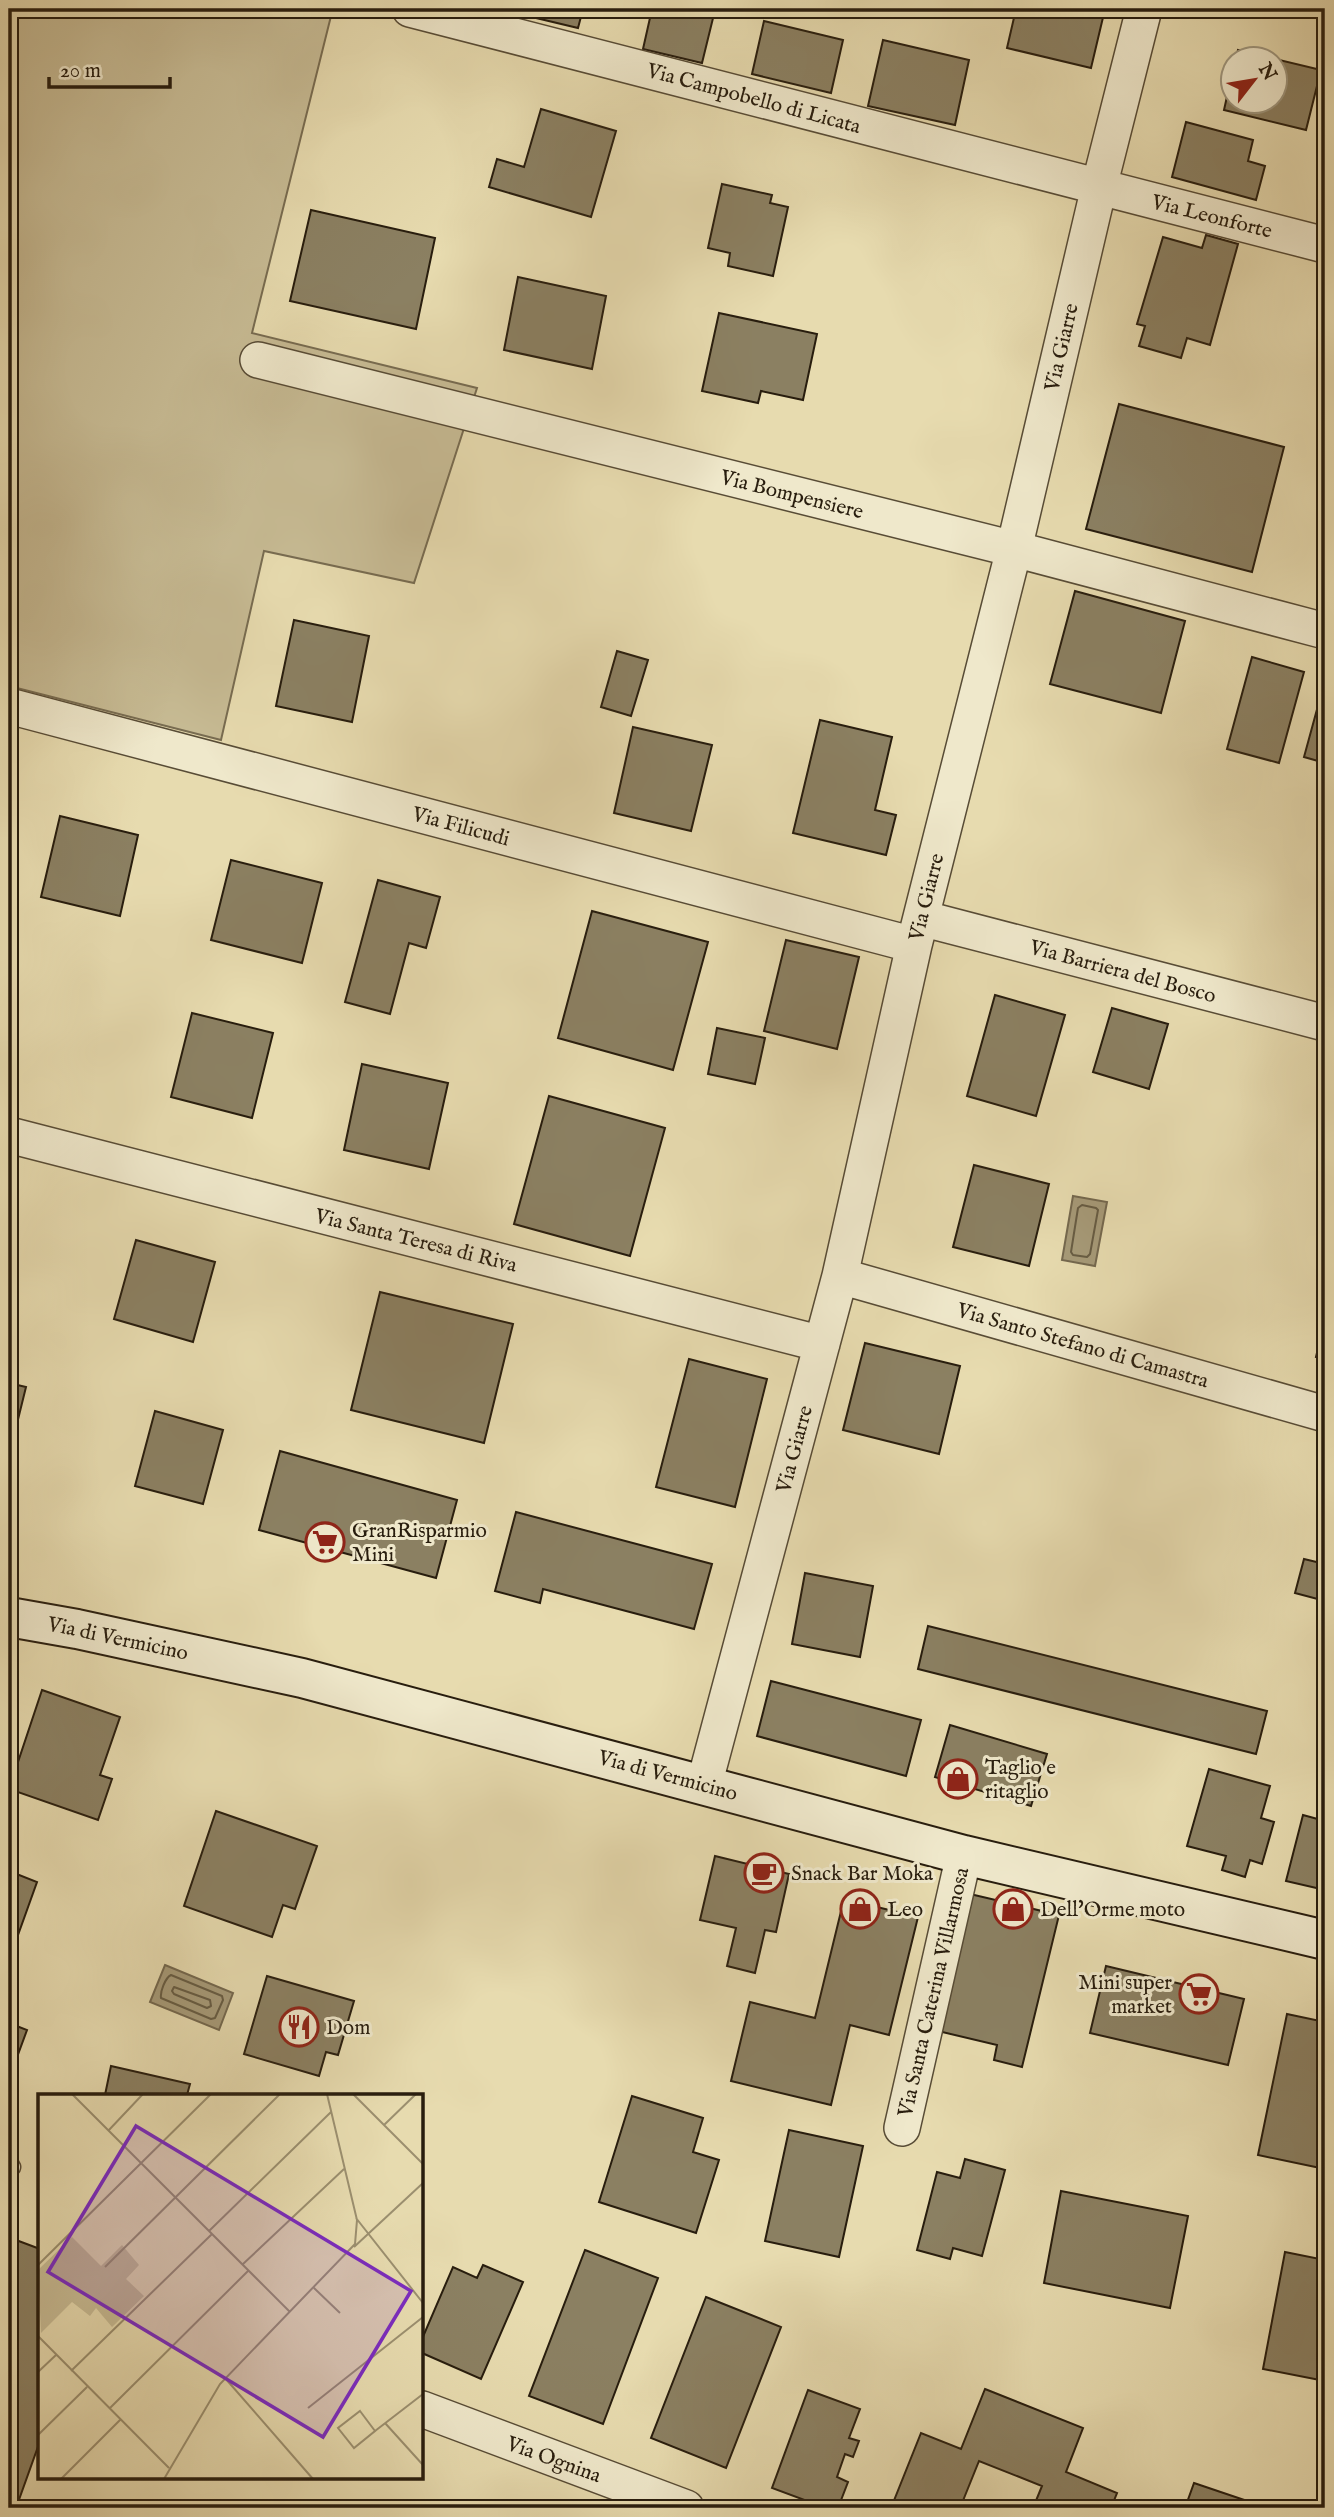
<svg xmlns="http://www.w3.org/2000/svg" width="1334" height="2517" font-family="'IM FELL English',serif">
<rect width="100%" height="100%" fill="#e7dbaf"/>
<filter id="stains"><feTurbulence type="fractalNoise" baseFrequency=".00286" numOctaves="4"/><feColorMatrix values="0 0 0 0 .2 0 0 0 0 .09 0 0 0 0 .02 0 0 0 .5 -.17"/></filter>
<radialGradient id="worn" r=".72"><stop offset=".6" stop-color="#630" stop-opacity="0"/><stop offset="1" stop-color="#630" stop-opacity=".3"/></radialGradient>
<!-- green -->
<path fill="#c7bb94" stroke="#786c51" stroke-width="2" d="M9,9h294l28,7 -79,317 225,55 -63,195 -150,-32 -43,189 -212,-54z"/>
<!-- water -->
<path fill="#a69a78" stroke="#74684e" stroke-width="2" d="M1073,1196l34,6 -12,64 -33,-6z
M165,1965l68,28 -14,37 -69,-28z"/>
<g fill="none" stroke-linecap="round" stroke-linejoin="round">
<!-- shore -->
<path stroke="#675c43" stroke-width="2" d="M1082,1205l14,3 2,2 -8,44 -3,3 -14,-2 -2,-3 7,-44z
M171,1975l51,21 1,4 -8,18 -4,1 -50,-21c-1,-6 4,-20 10,-23z
M174,1987l36,13 1,6 -4,2 -33,-14 -2,-3z"/>
</g>
<!-- building -->
<path fill="#8b8062" stroke="#281d0e" stroke-width="2" d="M516,9h67l-5,19 -63,-15z
M652,9l63,1 -13,53 -59,-14z
M1016,9h89l-14,59 -84,-20z
M764,21l79,19 -12,53 -79,-19z
M883,40l86,20 -14,65 -87,-19z
M1238,50l83,20 -15,60 -82,-20 8,-36v28h42v-42h-38z
M541,109l75,22 -25,86 -102,-30 8,-28 27,8z
M1186,122l67,18 -5,21 17,5 -9,34 -84,-23z
M722,184l50,11 -2,8 18,4 -15,69 -45,-10 2,-13 -22,-5z
M311,210l124,28 -19,91 -126,-28z
M1206,235l32,9 -28,101 -23,-7 -6,20 -42,-12 6,-20 -8,-2 26,-87 39,11z
M518,277l88,19 -14,73 -88,-19z
M719,313l98,21 -14,66 -42,-9 -3,12 -56,-12z
M1119,404l165,43 -32,125 -166,-43z
M1075,591l110,30 -24,92 -111,-29z
M294,620l75,16 -17,86 -76,-16z
M617,651l31,9 -17,56 -30,-9z
M1252,657l52,15 -25,91 -52,-14z
M1325,680v83l-21,-6z
M820,720l72,17 -17,73 21,5 -10,40 -93,-22z
M633,727l79,18 -21,86 -77,-18z
M60,816l78,19 -18,81 -79,-19z
M231,860l91,23 -20,80 -91,-23z
M378,880l62,17 -14,51 -17,-5 -19,71 -45,-12z
M592,911l116,31 -35,128 -115,-32z
M786,940l73,17 -22,92 -73,-18z
M995,995l70,20 -29,101 -69,-20z
M1112,1008l56,16 -19,65 -56,-17z
M192,1013l81,20 -21,85 -81,-21z
M717,1028l48,10 -10,46 -47,-10z
M362,1064l86,19 -19,86 -85,-19z
M549,1096l116,32 -35,128 -116,-32z
M974,1165l75,19 -20,82 -76,-19z
M136,1240l79,22 -22,80 -79,-23z
M380,1292l133,32 -29,119 -133,-33z
M1325,1319v40l-9,-2z
M865,1343l95,23 -21,88 -96,-24z
M689,1359l78,20 -32,128 -79,-20z
M9,1383l17,4 -17,69z
M155,1411l68,19 -20,74 -68,-18z
M280,1451l177,49 -21,78 -177,-48z
M516,1512l196,52 -18,65 -151,-40 -3,14 -45,-12z
M1304,1559l21,5v37l-30,-8z
M805,1573l68,13 -13,71 -68,-13z
M928,1626l339,85 -11,43 -338,-85z
M771,1681l150,39 -15,56 -149,-40z
M42,1690l78,27 -20,58 12,4 -14,41 -89,-31z
M950,1725l97,29 -16,52 -96,-29z
M1209,1769l61,17 -9,32 13,4 -12,42 -12,-4 -5,17 -23,-7 4,-14 -39,-10z
M216,1811l101,35 -22,63 -12,-4 -11,32 -88,-31z
M1303,1815l22,6v69l-39,-9z
M715,1856l74,18 -13,58 -11,-2 -10,43 -28,-7 9,-38 -36,-8z
M9,1871l28,11 -19,53 -9,-3z
M970,1894l89,21 -37,152 -28,-7 3,-15 -59,-14z
M844,1899l74,18 -29,118 -39,-10 -19,80 -100,-24 19,-79 65,16z
M1106,1966l138,33 -16,66 -138,-32z
M267,1976l87,25 -16,54 -12,-3 -7,24 -75,-22z
M1287,2014l38,8v147l-67,-14z
M9,2023l18,7 -18,49z
M111,2066l79,18 -3,11h-82z
M632,2096l71,22 -10,34 26,8 -23,73 -97,-31z
M789,2130l74,16 -24,111 -74,-16z
M965,2159l40,11 -23,86 -29,-8 -3,11 -33,-9 20,-78 23,6z
M1061,2191l127,25 -18,92 -126,-25z
M16,2240l24,9v192l-24,67h-7v-249z
M585,2250l73,28 -55,146 -74,-28z
M1285,2252l40,8v121l-62,-12z
M483,2265l40,17 -42,97 -59,-26v-14l31,-72 24,11z
M706,2297l75,30 -55,141 -75,-30z
M985,2389l98,39 -17,44 51,21 -6,15h-78l9,-22 -63,-25 -19,47h-69l30,-75 40,16z
M808,2390l52,19 -11,29 10,3 -6,16 -8,-3 -8,23 11,5 -10,26h-12l-54,-20z
M1194,2483l74,25h-83z"/>
<g fill="none" stroke-linecap="round" stroke-linejoin="round">
<!-- service casing -->
<g stroke="#584c36" stroke-width="21">
<path id="service" d="M9,2166l2,1"/>
</g>
<!-- minor casing -->
<g stroke="#584c36" stroke-width="38">
<path id="minor" d="M410,9l915,236
M258,360l756,189 311,82
M9,706l905,239
M921,918l404,105
M9,1135l813,209
M840,1276l485,138
M704,1785l136,-509 74,-331 100,-396 85,-362 45,-178
M902,2128l62,-273
M422,2409l264,99"/>
</g>
<!-- secondary casing -->
<g stroke="#281d0e" stroke-width="42">
<path id="secondary" d="M9,1617l68,12 225,49 662,177 361,85"/>
</g>
<!-- service -->
<use href="#service" stroke="#efe8cb" stroke-width="18"/>
<!-- minor -->
<use href="#minor" stroke="#efe8cb" stroke-width="35"/>
<!-- secondary -->
<use href="#secondary" stroke="#efe8cb" stroke-width="38"/>
</g>
<!-- icons -->
<defs>
<g id="supermarket-ring" transform="scale(2.0125)"><circle r="9.5" fill="#efe8cb" stroke="#8f2418" stroke-width="1.5"/><path d="M-6-5.5h2.5l.6 2H6L4.5 2H-2.5L-4.4-4H-6ZM-1.5 3.2a1.3 1.3 0 1 0 .1 0ZM3 3.2a1.3 1.3 0 1 0 .1 0Z" fill="#8f2418"/></g>
<g id="shop-ring" transform="scale(2.0125)"><circle r="9.5" fill="#efe8cb" stroke="#8f2418" stroke-width="1.5"/><path d="M-5-2.5h2.3a2.7 3.5 0 0 1 5.4 0H5L5.5 6h-11ZM-1.5-2.5h3a1.5 2.3 0 0 0-3 0Z" fill="#8f2418"/></g>
<g id="cafe-ring" transform="scale(2.0125)"><circle r="9.5" fill="#efe8cb" stroke="#8f2418" stroke-width="1.5"/><path d="M-5.5-4.5H6V0H3Q3 3.5 0 3.5H-2.5Q-5.5 3.5-5.5 0ZM3-3.2v2h1.7v-2ZM-6 4.5H4V6H-6Z" fill="#8f2418"/></g>
<g id="restaurant-ring" transform="scale(2.0125)"><circle r="9.5" fill="#efe8cb" stroke="#8f2418" stroke-width="1.5"/><path d="M-5-6h1v4h1v-4h1v4h1v-4h1v5L-1.5 .5V6h-2V.5L-5-1ZM5-6V6H3V1.5H1.5Q1.5-4 5-6Z" fill="#8f2418"/></g>
</defs>
<g fill-rule="evenodd">
<use href="#supermarket-ring" x="325" y="1542"/>
<use href="#shop-ring" x="958" y="1779"/>
<use href="#cafe-ring" x="764" y="1873"/>
<use href="#shop-ring" x="860" y="1909"/>
<use href="#shop-ring" x="1013" y="1909"/>
<use href="#supermarket-ring" x="1199" y="1994"/>
<use href="#restaurant-ring" x="299" y="2027"/>
</g>
<g text-anchor="middle" stroke-width="6" stroke-linejoin="round" paint-order="stroke">
<!-- street labels -->
<g font-size="21" fill="#281d0e" stroke="#efe8cb">
<text transform="translate(754 98) rotate(15)" y="7">Via Campobello di Licata</text>
<text transform="translate(1212 216) rotate(14)" y="7">Via Leonforte</text>
<text transform="translate(1061 347) rotate(-77)" y="7">Via Giarre</text>
<text transform="translate(792 494) rotate(14)" y="7">Via Bompensiere</text>
<text transform="translate(461 826) rotate(15)" y="7">Via Filicudi</text>
<text transform="translate(926 897) rotate(-76)" y="7">Via Giarre</text>
<text transform="translate(1123 971) rotate(15)" y="7">Via Barriera del Bosco</text>
<text transform="translate(416 1240) rotate(14)" y="7">Via Santa Teresa di Riva</text>
<text transform="translate(1083 1345) rotate(16)" y="7">Via Santo Stefano di Camastra</text>
<text transform="translate(794 1449) rotate(-75)" y="7">Via Giarre</text>
<text transform="translate(118 1638) rotate(12)" y="7">Via di Vermicino</text>
<text transform="translate(668 1775) rotate(15)" y="7">Via di Vermicino</text>
<text transform="translate(933 1992) rotate(-77)" y="7">Via Santa Caterina Villarmosa</text>
<text transform="translate(554 2459) rotate(20)" y="7">Via Ognina</text>
</g>
<!-- poi labels -->
<g font-size="21" fill="#281d0e" stroke="#efe8cb" text-anchor="start">
<text x="352" y="1537">GranRisparmio<tspan x="352" dy="24">Mini</tspan></text>
<text x="985" y="1774">Taglio e<tspan x="985" dy="24">ritaglio</tspan></text>
<text x="791" y="1880">Snack Bar Moka</text>
<text x="887" y="1916">Leo</text>
<text x="1040" y="1916">Dell'Orme moto</text>
<text x="1172" y="1989" text-anchor="end">Mini super<tspan x="1172" dy="24">market</tspan></text>
<text x="326" y="2034">Dom</text>
</g>
</g>
<!-- overview -->
<g transform="translate(38 2094)">
<rect width="385" height="385" fill="#e7dbaf"/>
<path d="M34,143l29,29 21,-21 17,20 -13,14 18,17 -32,31 -16,-19 -6,8 -18,-14 -31,31 -3,-63z" fill="#c7bb94"/>
<path fill="none" stroke="#9b8f6f" stroke-width="2" d="M34,0l218,218M315,0l70,70M346,31l32,-31M70,37l35,-37M318,124l67,85M171,137l122,-119M316,153l69,-64M205,170l101,-95M0,171l173,-171M67,173l175,-173M276,194l26,25M0,242l131,132M33,277l141,-137M0,278l18,-17M187,284l88,101M270,314l115,-91M71,315l140,-139M322,317l15,20 -21,17 -16,-20zM347,329l38,42M337,337l48,-37M0,341l49,-48M23,385l59,-59M126,385l56,-95 135,-140 2,-24 -30,-126"/>
<path fill="#7b2cbf" fill-opacity="0.15" stroke="#7b2cbf" stroke-width="3.5" d="M98,32l275,165 -88,146 -275,-165z"/>
<rect width="385" height="385" fill="none" stroke="#281d0e" stroke-width="3.5"/>
</g>
<!-- margin -->
<rect width="1334" height="2517" fill="none" stroke="#e7dbaf" stroke-width="35"/>
<rect x="10" y="10" width="1313" height="2496" fill="none" stroke="#281d0e" stroke-width="3.5"/>
<rect x="18" y="18" width="1299" height="2482" fill="none" stroke="#281d0e" stroke-width="2"/>
<!-- north arrow -->
<g transform="translate(1254 80) rotate(59)"><circle r="33" fill="#efe8cb" stroke="#9f977f" stroke-width="2"/>
<path d="M0-5L12 26L0 18L-12 26Z" fill="#8f2418"/>
<text y="-10" font-size="19" font-weight="bold" text-anchor="middle" fill="#281d0e">N</text>
</g>
<!-- scale -->
<path d="M49 77v10h121v-10" fill="none" stroke="#281d0e" stroke-width="3.5"/>
<text x="60" y="77" font-size="21" fill="#281d0e" stroke="#efe8cb" stroke-width="5" paint-order="stroke">20 m</text>
<rect width="100%" height="100%" filter="url(#stains)"/>
<rect width="100%" height="100%" fill="url(#worn)"/>
</svg>
